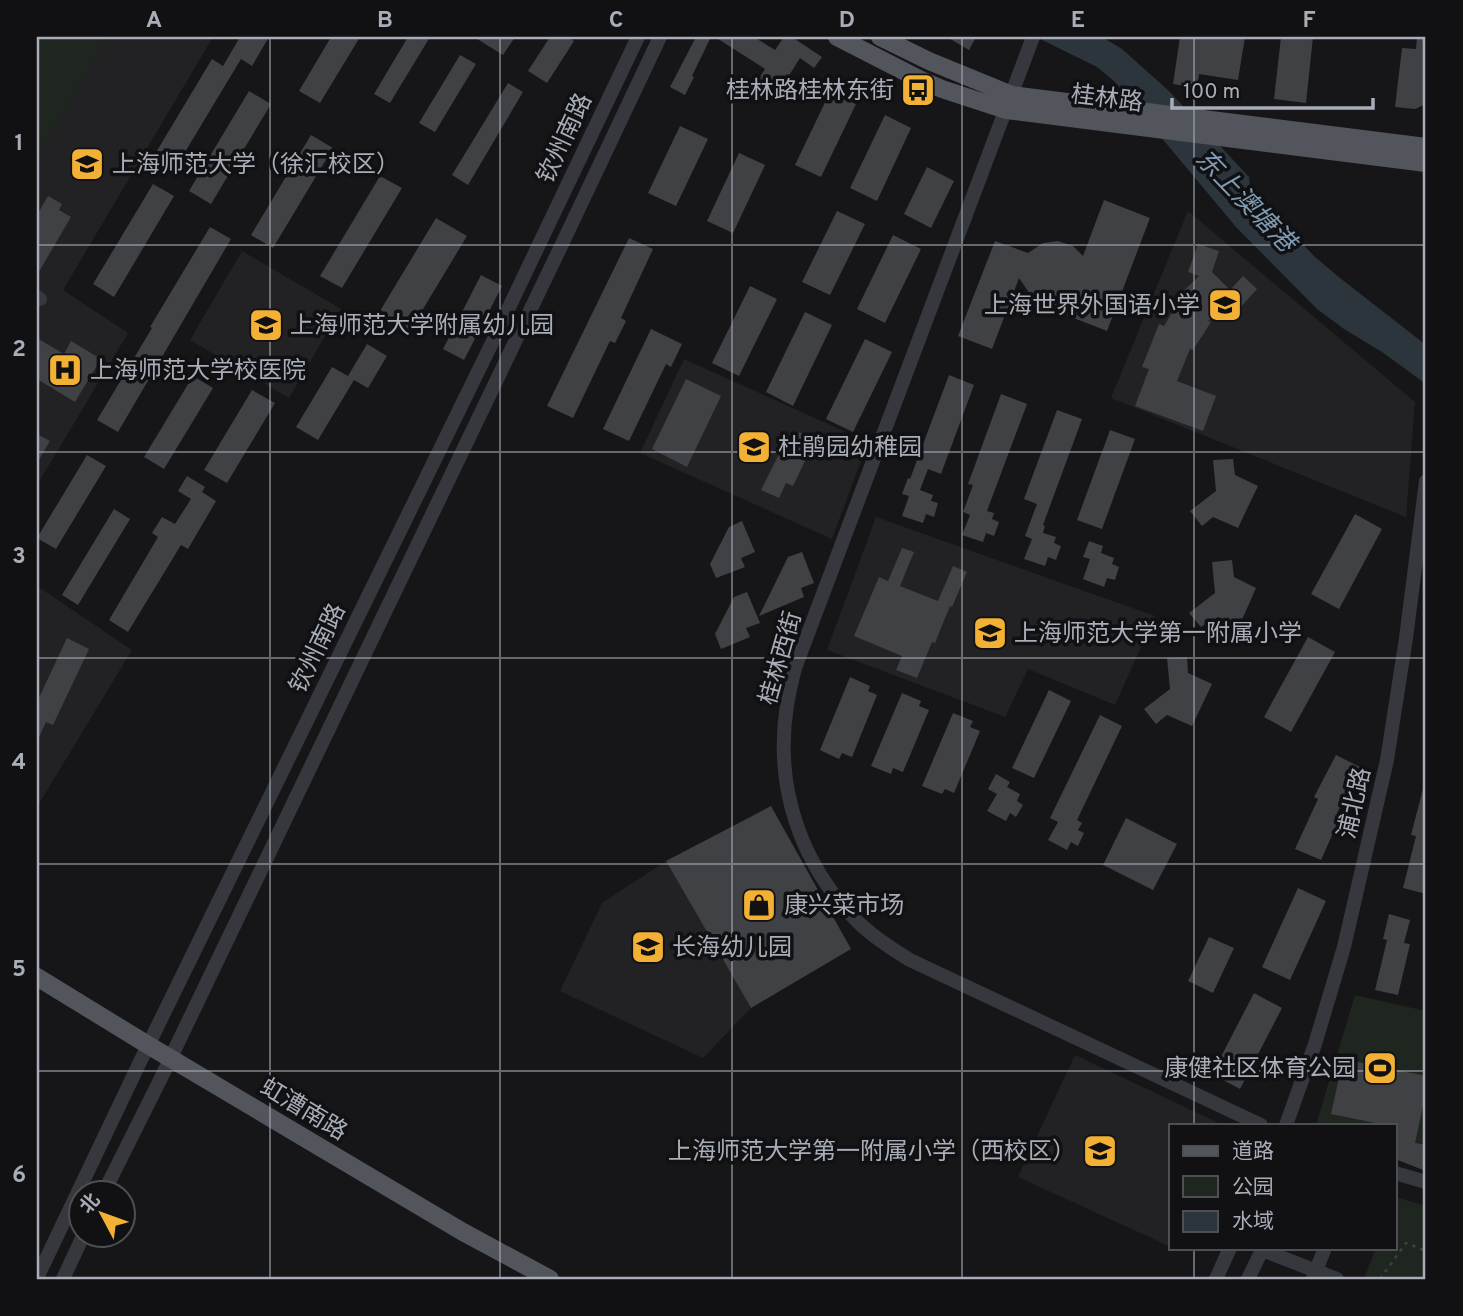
<svg xmlns="http://www.w3.org/2000/svg" width="1463" height="1316" font-family="Overpass,'Noto Sans SC',sans-serif">
<rect width="100%" height="100%" fill="#161618"/>
<!-- built -->
<path fill="#222225" d="M37,37h176l-150,253 65,43 -91,152z
M1188,211l227,191 -9,115 -295,-119z
M242,251l99,58 -52,89 -99,-58z
M684,359l184,83 -36,97 -192,-86z
M876,517l279,99 -40,89 -87,-36 -23,48 -178,-67z
M37,586l95,64 -95,157z
M666,861l85,147 -48,50 -143,-67 42,-88z
M1075,1055l148,70h-52v122l-153,-70z"/>
<!-- green -->
<path fill="#1e261f" d="M37,37h65l5,3 -70,116z
M1355,995l71,16v160l-31,-12v-34h-79z
M1396,1197l30,9v70l-1,3h-61l12,-31h19v-47z"/>
<!-- water -->
<path fill="#2c353c" d="M1036,37h66l20,12 47,42 80,86 1,12 65,68 25,21 86,67v39l-44,-32 -38,-23 -27,-20 -81,-82 -122,-146 -17,-14z"/>
<!-- building -->
<path fill="#404145" d="M240,37h29l-17,29 -11,-7 -68,113 -21,-13 60,-100 11,7z
M331,37h29l-40,66 -21,-12z
M408,37h22l-40,66 -16,-9z
M474,37h41l-12,18z
M550,37h18l6,4 -27,42 -19,-12z
M696,37h15l-19,39 2,1 -9,18 -15,-8z
M715,37h39l21,13 9,-13h8l30,20 -8,11 -14,-10 -26,41 -20,-13 11,-17z
M947,37h29l-7,13z
M1180,37h65l-7,43 -39,-6 -2,14 -24,-4z
M1281,37h32l-7,66 -32,-4z
M1417,37h9v67l-11,5 -20,-2 7,-59 14,1z
M460,55l16,9 -41,68 -16,-9z
M508,83l15,9 -55,93 -16,-10z
M249,91l22,13 -60,100 -22,-13z
M830,92l26,12 -35,73 -26,-12z
M885,115l26,13 -34,73 -27,-13z
M680,126l28,13 -32,67 -28,-13z
M311,135l22,13 -60,100 -22,-13z
M739,153l26,12 -32,68 -26,-12z
M927,167l27,14 -23,47 -27,-14z
M380,176l22,12 -60,100 -22,-12z
M153,184l21,12 -60,101 -21,-13z
M48,196l14,8 -3,6 12,7 -34,58v-60z
M1104,200l46,18 -43,113 -46,-18 3,-8h-14l-14,-5 -6,-6 -11,-16 -27,71 -34,-13 37,-95 33,12 15,-10 15,-2 15,5 10,10z
M837,211l28,13 -35,71 -28,-13z
M436,218l31,18 -59,98 -31,-18z
M210,227l21,12 -113,193 -21,-12 55,-92 -2,-1z
M893,235l28,14 -36,74 -28,-14z
M629,238l24,11 -32,69 5,3 -11,22 -5,-2 -37,77 -26,-12z
M1198,244l21,7 -7,21 18,18 13,-14 14,13 -18,20 -10,-9 -21,21 3,1 -18,28 -3,-1 -13,32 39,15 -13,35 -68,-25 14,-37 -7,-2 17,-43 5,2 11,-19 -4,-4 28,-27 -11,-4z
M481,275l21,11 -38,74 -21,-11z
M750,286l27,13 -38,77 -27,-13z
M805,312l27,13 -39,81 -27,-14z
M651,329l31,15 -11,23 -5,-3 -37,77 -26,-12z
M37,338l27,16 7,-13 30,18 -26,43 -38,-23z
M865,339l27,13 -39,80 -27,-13z
M367,344l20,12 -19,32 -14,-8 -36,60 -22,-13 36,-60 16,9z
M949,375l25,10 -33,89 -13,-5 -8,21 13,5 -2,6 7,2 -4,14 -8,-3 -3,9 -21,-7 7,-20 -7,-2 6,-16 2,1z
M193,376l20,12 -49,81 -20,-12z
M686,379l35,17 -34,71 -35,-18z
M252,390l23,13 -48,80 -23,-13z
M1001,394l26,10 -40,107 7,2 -2,6 7,3 -5,14 -8,-3 -3,9 -21,-7 8,-20 -7,-3 10,-27 -5,-1z
M1057,410l25,9 -39,106 2,1 -2,7 13,4 -2,6 7,3 -5,14 -8,-3 -3,9 -21,-7 8,-20 -7,-3 12,-32 -13,-5z
M1110,430l25,9 -33,90 -25,-9z
M799,432l16,8 -22,46 -7,-3 -7,15 -18,-8 25,-50 7,3z
M37,434l13,7 -13,22z
M87,455l19,11 -50,83 -19,-11z
M1233,459l2,16 23,11 -12,25 -8,17 -25,-11 -11,9 -12,-15 26,-20 -3,-31z
M187,476l18,11 -3,5 14,9 -28,48 -7,-4 -53,87 -19,-12 49,-83 -6,-4 10,-16 13,7 16,-25 -13,-8z
M114,509l16,10 -52,86 -16,-10z
M1355,514l27,15 -43,80 -28,-15z
M742,521l13,31 -14,6 4,9 -29,11 -6,-14 19,-37z
M1089,541l14,5 -2,7 13,5 -2,6 7,3 -4,13 -8,-2 -3,9 -21,-8 7,-20 -7,-2z
M902,548l12,4 -14,34 38,15 15,-35 14,6 -15,35 -2,-1 -15,37 -3,-1 -15,36 -21,-8 6,-14 -48,-20 25,-59 9,4z
M802,552l12,31 -13,5 3,9 -45,19 29,-59z
M1232,560l2,17 22,11 -11,25 -8,17 -25,-11 -11,8 -12,-14 26,-20 -3,-31z
M747,592l13,31 -14,5 4,9 -29,12 -6,-15 19,-37z
M1308,637l27,15 -44,80 -27,-15z
M67,638l22,11 -36,76 -7,-3 -9,20v-40z
M1187,657l1,16 24,11 -20,42 -25,-11 -11,9 -12,-15 26,-20 -3,-31z
M850,677l20,9 -2,5 9,4 -25,62 -10,-4 -3,6 -19,-9z
M1049,690l22,11 -37,77 -22,-10z
M902,693l19,8 -2,5 10,4 -26,62 -10,-4 -2,6 -20,-8z
M953,713l20,8 -3,6 10,4 -26,62 -9,-4 -3,5 -20,-8z
M1100,715l22,11 -45,94 5,3 -4,7 6,3 -6,13 -7,-4 -4,8 -19,-10 10,-18 -8,-4z
M1336,755l24,12 -23,46 4,2 -20,45 -26,-11 23,-50 -4,-2z
M996,774l14,8 -3,5 13,7 -3,7 6,4 -7,12 -6,-4 -4,8 -19,-10 10,-17 -9,-5z
M1423,789l3,1v104l-23,-6 13,-52 -5,-1z
M771,806l80,143 -100,59 -85,-147z
M1126,818l51,26 -24,46 -50,-25z
M1298,888l28,13 -36,79 -28,-13z
M1389,914l21,6 -6,23 6,1 -12,51 -23,-5 12,-50 -4,-1z
M1209,937l25,11 -21,45 -25,-12z
M1254,993l28,15 -42,81 -28,-15z
M1343,1059l83,17v16l-11,51 11,2v26l-31,-12v-34h-10l-54,-11z"/>
<g fill="none" stroke-linecap="round" stroke-linejoin="round">
<!-- path -->
<path stroke="#3d3f44" stroke-width="2.5" stroke-dasharray="3.5 5" stroke-linecap="butt" d="M1380,1279l26,-36 20,8"/>
<!-- minor -->
<path stroke="#37383d" stroke-width="14" d="M1033,37l-238,631c-3,12 -6,25 -8,37 -13,81 13,159 71,217 15,15 34,27 52,38l351,165
M37,297l3,2
M1286,1125l29,-81 29,-97 43,-187 19,-122 20,-157
M1395,1173l31,9
M103,1194l58,-116 403,-838 96,-203
M1262,1250l75,29
M37,1278l102,-214 352,-719 147,-308
M1313,1278l12,-30
M63,1279l20,-43
M1216,1279l14,-31
M1248,1279l15,-31"/>
<!-- major -->
<path stroke="#53555c" stroke-width="18" d="M837,37l84,43 21,9 64,21 420,53
M880,37l49,24 83,34 414,52
M37,977l111,68 315,187 87,47"/>
</g>
<!-- grid -->
<path fill="none" stroke="#a8adb8" stroke-width="2" stroke-opacity="0.55" d="M270,37v1242M500,37v1242M732,37v1242M962,37v1242M1194,37v1088M37,245h1389M37,452h1389M37,658h1389M37,864h1389M37,1071h1389M1194,1248v31"/>
<!-- icons -->
<defs>
<g id="bus-square" transform="scale(1.75)"><rect x="-9" y="-9" width="18" height="18" rx="4" fill="#f2b134" stroke="#111113"/><path d="M-5-6H5V4H4V6H2V4H-2V6H-4V4H-5ZM-3.5-4V0h7V-4ZM-3.5 1.2v1.5H-2V1.2ZM2 1.2v1.5H3.5V1.2Z" fill="#111"/></g>
<g id="university-square" transform="scale(1.75)"><rect x="-9" y="-9" width="18" height="18" rx="4" fill="#f2b134" stroke="#111113"/><path d="M0-5L7-2L0 1L-7-2ZM-4 1L0 2.5L4 1V4Q0 6-4 4Z" fill="#111"/></g>
<g id="school-square" transform="scale(1.75)"><rect x="-9" y="-9" width="18" height="18" rx="4" fill="#f2b134" stroke="#111113"/><path d="M0-5L7-2L0 1L-7-2ZM-4 1L0 2.5L4 1V4Q0 6-4 4Z" fill="#111"/></g>
<g id="hospital-square" transform="scale(1.75)"><rect x="-9" y="-9" width="18" height="18" rx="4" fill="#f2b134" stroke="#111113"/><path d="M-5-5h3v3.5h4V-5h3V5h-3V1.5h-4V5h-3Z" fill="#111"/></g>
<g id="shop-square" transform="scale(1.75)"><rect x="-9" y="-9" width="18" height="18" rx="4" fill="#f2b134" stroke="#111113"/><path d="M-5-2.5h2.3a2.7 3.5 0 0 1 5.4 0H5L5.5 6h-11ZM-1.5-2.5h3a1.5 2.3 0 0 0-3 0Z" fill="#111"/></g>
<g id="stadium-square" transform="scale(1.75)"><rect x="-9" y="-9" width="18" height="18" rx="4" fill="#f2b134" stroke="#111113"/><path d="M0-5a6.5 5 0 1 0 0 10a6.5 5 0 1 0 0-10ZM-3.5-1.8h7v3.6h-7Z" fill="#111"/></g>
</defs>
<g fill-rule="evenodd">
<use href="#bus-square" x="918" y="90"/>
<use href="#university-square" x="87" y="164"/>
<use href="#school-square" x="1225" y="305"/>
<use href="#school-square" x="266" y="325"/>
<use href="#hospital-square" x="65" y="370"/>
<use href="#school-square" x="754" y="447"/>
<use href="#school-square" x="990" y="633"/>
<use href="#shop-square" x="759" y="905"/>
<use href="#school-square" x="648" y="947"/>
<use href="#stadium-square" x="1380" y="1068"/>
<use href="#school-square" x="1100" y="1151"/>
</g>
<g text-anchor="middle" stroke-width="7" stroke-linejoin="round" paint-order="stroke">
<!-- poi labels -->
<g font-size="24" fill="#a8adb8" stroke="#111113" text-anchor="start">
<text x="894" y="98" text-anchor="end">桂林路桂林东街</text>
<text x="112" y="172">上海师范大学（徐汇校区）</text>
<text x="1200" y="313" text-anchor="end">上海世界外国语小学</text>
<text x="290" y="333">上海师范大学附属幼儿园</text>
<text x="90" y="378">上海师范大学校医院</text>
<text x="778" y="455">杜鹃园幼稚园</text>
<text x="1014" y="641">上海师范大学第一附属小学</text>
<text x="784" y="913">康兴菜市场</text>
<text x="672" y="955">长海幼儿园</text>
<text x="1356" y="1076" text-anchor="end">康健社区体育公园</text>
<text x="1076" y="1159" text-anchor="end">上海师范大学第一附属小学（西校区）</text>
</g>
<!-- street labels -->
<g font-size="24" fill="#a8adb8" stroke="#111113">
<text transform="translate(1107 98) rotate(7)" y="8">桂林路</text>
<text transform="translate(564 138) rotate(-65)" y="8">钦州南路</text>
<text transform="translate(317 648) rotate(-64)" y="8">钦州南路</text>
<text transform="translate(780 658) rotate(-74)" y="8">桂林西街</text>
<text transform="translate(1354 803) rotate(-77)" y="8">浦北路</text>
<text transform="translate(304 1109) rotate(31)" y="8">虹漕南路</text>
</g>
<!-- water labels -->
<g font-size="26" font-style="italic" fill="#7f9bb3" stroke="#111113">
<text transform="translate(1246 200) rotate(46)" y="9">东上澳塘港</text>
</g>
</g>
<!-- border -->
<rect width="1463" height="1316" fill="none" stroke="#111113" stroke-width="77"/>
<!-- legend -->
<rect x="1169" y="1124" width="228" height="126" fill="#111113" stroke="#4d4f55" stroke-width="2"/>
<rect x="1183" y="1146" width="35" height="10" fill="#53555c" stroke="#4d4f55" stroke-width="2"/>
<text x="1232" y="1158" font-size="21" fill="#a8adb8">道路</text>
<rect x="1183" y="1176" width="35" height="21" fill="#1e261f" stroke="#4d4f55" stroke-width="2"/>
<text x="1232" y="1194" font-size="21" fill="#a8adb8">公园</text>
<rect x="1183" y="1211" width="35" height="21" fill="#2c353c" stroke="#4d4f55" stroke-width="2"/>
<text x="1232" y="1228" font-size="21" fill="#a8adb8">水域</text>
<!-- north arrow -->
<g transform="translate(102 1214) rotate(311)"><circle r="33" fill="#111113" stroke="#4d4f55" stroke-width="2"/>
<path d="M0-5L12 26L0 18L-12 26Z" fill="#f2b134"/>
<text y="-10" font-size="19" font-weight="bold" text-anchor="middle" fill="#a8adb8">北</text>
</g>
<!-- scale -->
<path d="M1172 98v10h201v-10" fill="none" stroke="#a8adb8" stroke-width="3.5"/>
<text x="1183" y="98" font-size="21" fill="#a8adb8" stroke="#111113" stroke-width="5" paint-order="stroke">100 m</text>
<rect x="38" y="38" width="1386" height="1240" fill="none" stroke="#a8adb8" stroke-width="2.5"/>
<g font-size="23" text-anchor="middle" font-weight="bold" fill="#a8adb8">
<text x="154" y="27">A</text>
<text x="385" y="27">B</text>
<text x="616" y="27">C</text>
<text x="847" y="27">D</text>
<text x="1078" y="27">E</text>
<text x="1309" y="27">F</text>
<text x="19" y="150">1</text>
<text x="19" y="356">2</text>
<text x="19" y="563">3</text>
<text x="19" y="769">4</text>
<text x="19" y="976">5</text>
<text x="19" y="1182">6</text>
</g>
</svg>
